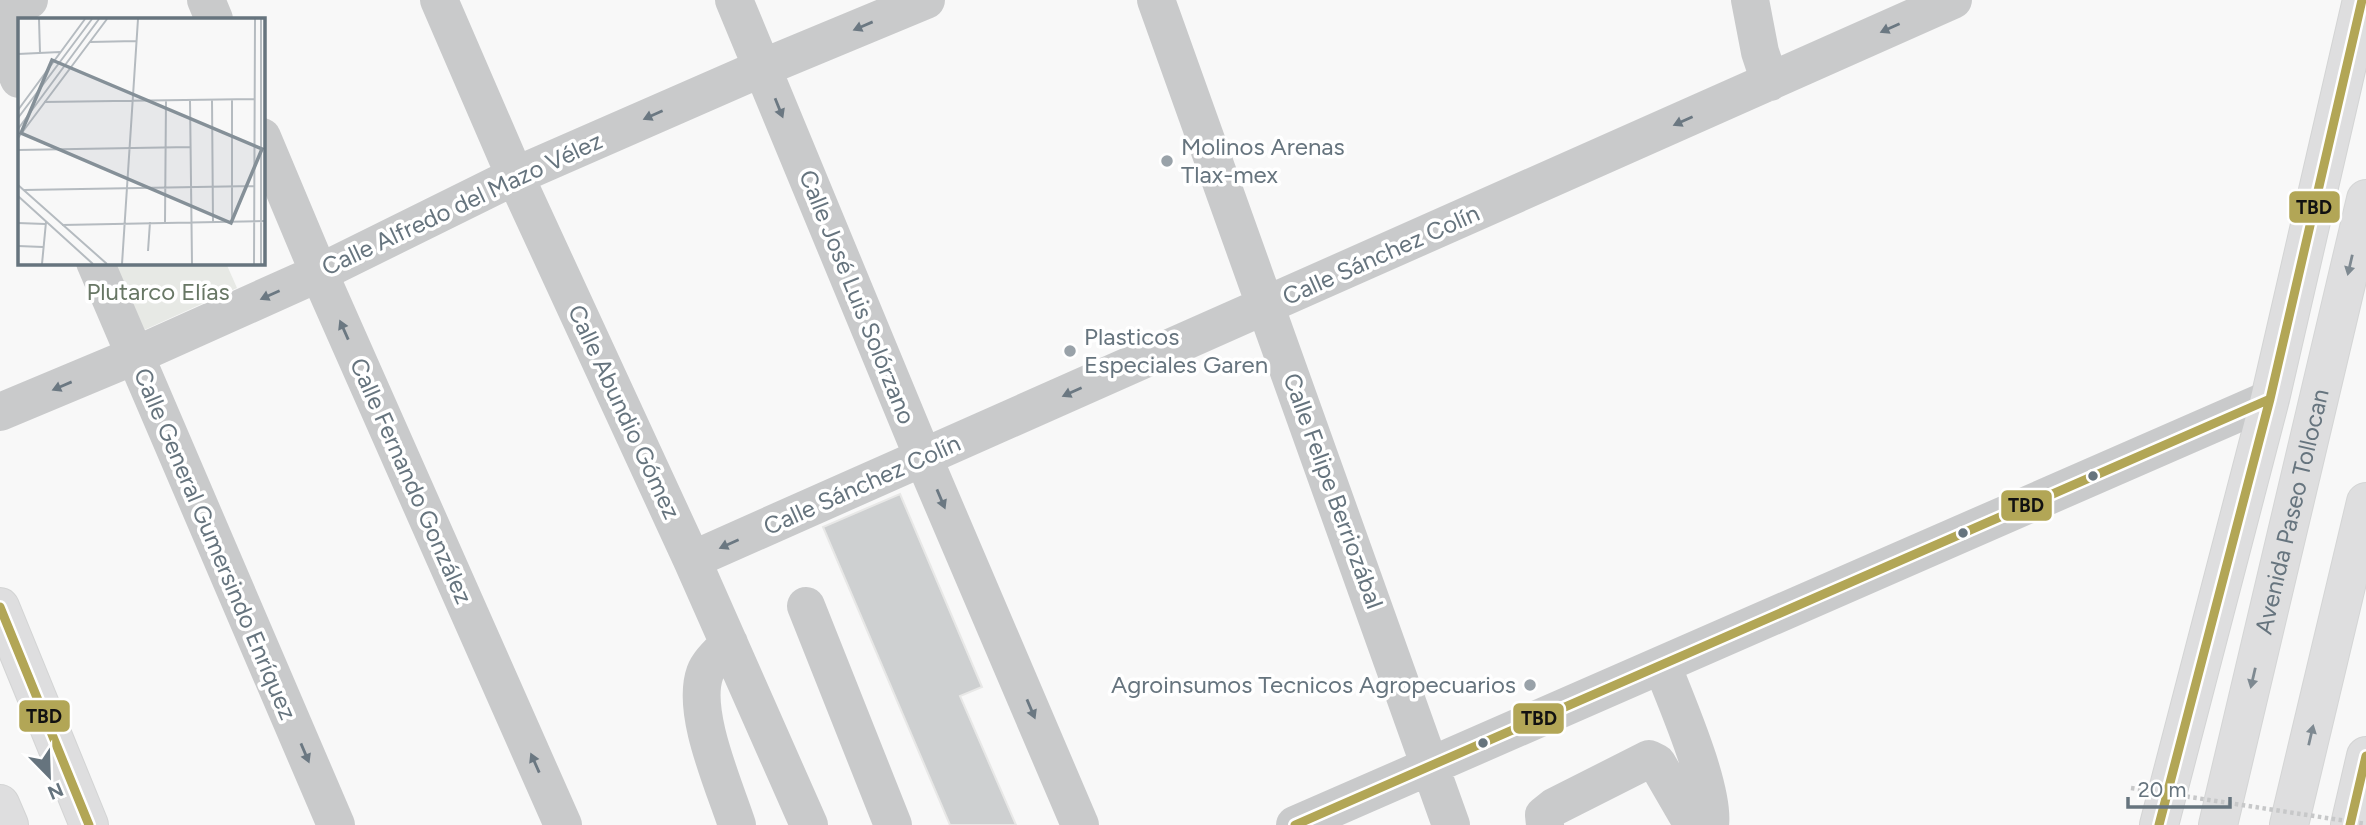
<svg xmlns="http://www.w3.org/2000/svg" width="2366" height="825" font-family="Figtree,sans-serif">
<rect width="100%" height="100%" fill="#f8f8f8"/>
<!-- green -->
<path fill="#e7e9e5" d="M115,263h111l11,25 -95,43z"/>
<!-- building -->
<path fill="#ced0d1" stroke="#e8e8e7" stroke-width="2" d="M900,494l82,193 -22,9 56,129h-66l-127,-298z"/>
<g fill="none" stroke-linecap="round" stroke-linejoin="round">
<!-- major casing -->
<g stroke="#d3d4d4" stroke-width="40">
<path id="major" d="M0,607l89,218
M0,804l9,21
M2159,825l111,-426 92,-399
M2350,825l16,-69"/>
</g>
<!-- highway casing -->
<g stroke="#d4d5d5" stroke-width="40">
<g id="highway">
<path id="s1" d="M2218,825l148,-626"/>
<path d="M2289,825l77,-323"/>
</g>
</g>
<!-- minor -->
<path stroke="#c9cacb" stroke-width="38" d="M206,0l8,19
M439,0l76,176 177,384 117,265
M734,0l189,457 157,368
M1156,0l295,825
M1750,0l10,52 10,30
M0,13l29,-13
M0,32l19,47
M262,137l57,136 244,552
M95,262l241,563
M0,412l134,-56 185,-83 196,-97 247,-108 164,-68
M692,560l1261,-560
M806,606l87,219
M729,643c-8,9 -20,19 -24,30 -14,39 19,112 32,152
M1662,665c14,36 53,125 48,160
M1295,825l975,-426
M1545,825l-1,-10 10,-8 95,-48 8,4 36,62"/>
<!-- major -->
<use href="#major" stroke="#dededf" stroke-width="38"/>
<!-- highway -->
<use href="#highway" stroke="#dededf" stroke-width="38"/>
<!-- path-bridge -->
<path stroke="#c7c8c9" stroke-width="4.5" stroke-dasharray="3.5 3.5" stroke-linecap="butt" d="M2131,788l235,36"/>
<!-- bus-1 casing -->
<g stroke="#fff" stroke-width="14">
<path id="bus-1" d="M0,607l89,218
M1295,825l975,-426
M2159,825l111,-426 92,-399
M2350,825l16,-69"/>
</g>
<!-- bus-1 -->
<use href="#bus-1" stroke="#b2a656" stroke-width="9"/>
</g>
<!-- one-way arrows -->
<defs><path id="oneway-solid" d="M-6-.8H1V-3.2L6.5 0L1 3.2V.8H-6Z" transform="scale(1.75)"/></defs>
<g fill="#6b7882">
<use href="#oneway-solid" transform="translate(863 26) rotate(157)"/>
<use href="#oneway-solid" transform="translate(1890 28) rotate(156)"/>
<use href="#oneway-solid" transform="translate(779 108) rotate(68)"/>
<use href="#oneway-solid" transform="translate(653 115) rotate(156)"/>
<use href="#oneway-solid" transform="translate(1683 121) rotate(156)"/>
<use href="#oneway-solid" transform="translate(270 295) rotate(156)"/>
<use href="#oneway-solid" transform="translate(344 330) rotate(-114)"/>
<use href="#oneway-solid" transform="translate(62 386) rotate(157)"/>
<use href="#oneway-solid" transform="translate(1072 392) rotate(156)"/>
<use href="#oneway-solid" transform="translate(941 499) rotate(67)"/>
<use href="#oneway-solid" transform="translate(729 544) rotate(156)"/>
<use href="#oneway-solid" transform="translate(1031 709) rotate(67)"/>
<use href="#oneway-solid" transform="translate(305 753) rotate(67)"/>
<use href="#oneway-solid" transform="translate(535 763) rotate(-114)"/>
</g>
<g fill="#7e8991">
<use href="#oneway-solid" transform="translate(2350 265) rotate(103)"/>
<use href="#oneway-solid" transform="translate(2253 678) rotate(103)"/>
<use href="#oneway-solid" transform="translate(2311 735) rotate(-77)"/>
</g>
<!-- markers -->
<g fill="#99a2a9" stroke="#fff" stroke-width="2.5">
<circle cx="1167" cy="161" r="7"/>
<circle cx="1070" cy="351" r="7"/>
<circle cx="1530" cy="685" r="7"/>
</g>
<g fill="#66747e" stroke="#fff" stroke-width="2.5">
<circle cx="2093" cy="476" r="6"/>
<circle cx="1963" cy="533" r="6"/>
<circle cx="1483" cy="743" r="6"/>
</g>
<g text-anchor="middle" stroke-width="7" stroke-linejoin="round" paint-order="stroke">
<!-- poi labels -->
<g font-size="24" fill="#66747e" stroke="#fff" text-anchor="start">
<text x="1181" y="155">Molinos Arenas<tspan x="1181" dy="28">Tlax-mex</tspan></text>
<text x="1084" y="345">Plasticos<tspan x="1084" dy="28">Especiales Garen</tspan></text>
<text x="1516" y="693" text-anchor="end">Agroinsumos Tecnicos Agropecuarios</text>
</g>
<!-- street labels -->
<g font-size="24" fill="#66747e" stroke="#fff">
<text transform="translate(462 204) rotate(-25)" y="8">Calle Alfredo del Mazo Vélez</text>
<text transform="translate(1381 255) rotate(-24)" y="8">Calle Sánchez Colín</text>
<text transform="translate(857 297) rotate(68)" y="8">Calle José Luis Solórzano</text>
<text transform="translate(624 412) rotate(65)" y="8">Calle Abundio Gómez</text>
<text transform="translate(411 481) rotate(66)" y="8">Calle Fernando González</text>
<text transform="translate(862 485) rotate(-24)" y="8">Calle Sánchez Colín</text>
<text transform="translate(1333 491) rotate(70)" y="8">Calle Felipe Berriozábal</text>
<text dy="8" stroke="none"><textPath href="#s1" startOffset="322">Avenida Paseo Tollocan</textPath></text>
<text transform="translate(215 544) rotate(67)" y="8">Calle General Gumersindo Enríquez</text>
</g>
<!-- park labels -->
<g font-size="24" fill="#687765" stroke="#fff">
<text x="158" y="300">Plutarco Elías</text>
</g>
</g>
<!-- overview -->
<g transform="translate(18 18)">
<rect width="247" height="247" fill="#f8f8f8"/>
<path fill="none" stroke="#b5bbc0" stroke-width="2" d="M21,1l1,34M72,24l46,-1M0,36l42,-2M172,82l2,164M194,82l1,122M214,82v121M26,84l211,-3M0,92l67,-91M0,100l74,-99M0,111l81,-110M0,120l89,-119M0,132l173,-3M0,167l89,79M6,172l230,-4M0,178l75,68M147,204l1,-122M0,205l27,1M44,207l203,-4M0,228l25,1M130,233l2,-29M24,246l4,-42M104,246l16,-245M236,246l1,-245M243,246v-245"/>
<path fill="#859098" fill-opacity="0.15" stroke="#859098" stroke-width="3.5" d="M34,42l210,89 -31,74 -210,-90z"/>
<rect width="247" height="247" fill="none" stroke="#66747e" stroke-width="3.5"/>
</g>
<g stroke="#fff" stroke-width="2.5">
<rect x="2288" y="190" width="53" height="34" rx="7" fill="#b2a656"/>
<rect x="2000" y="489" width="53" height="33" rx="7" fill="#b2a656"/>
<rect x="18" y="699" width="53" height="34" rx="7" fill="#b2a656"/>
<rect x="1512" y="702" width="53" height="33" rx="7" fill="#b2a656"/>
</g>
<g font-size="19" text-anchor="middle" font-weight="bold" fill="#111">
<text x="2314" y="214">TBD</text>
<text x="2026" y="512">TBD</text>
<text x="44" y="723">TBD</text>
<text x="1539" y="725">TBD</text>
</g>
<!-- north arrow -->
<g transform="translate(49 776) rotate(157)" stroke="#ffffff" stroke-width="5" paint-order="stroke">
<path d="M0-5L12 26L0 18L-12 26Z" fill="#66747e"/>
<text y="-10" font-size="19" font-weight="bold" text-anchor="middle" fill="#66747e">N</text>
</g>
<!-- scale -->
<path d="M2128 797v10h102v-10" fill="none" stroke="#66747e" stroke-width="3.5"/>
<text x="2138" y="797" font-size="21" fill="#66747e" stroke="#ffffff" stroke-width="5" paint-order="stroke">20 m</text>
</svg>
